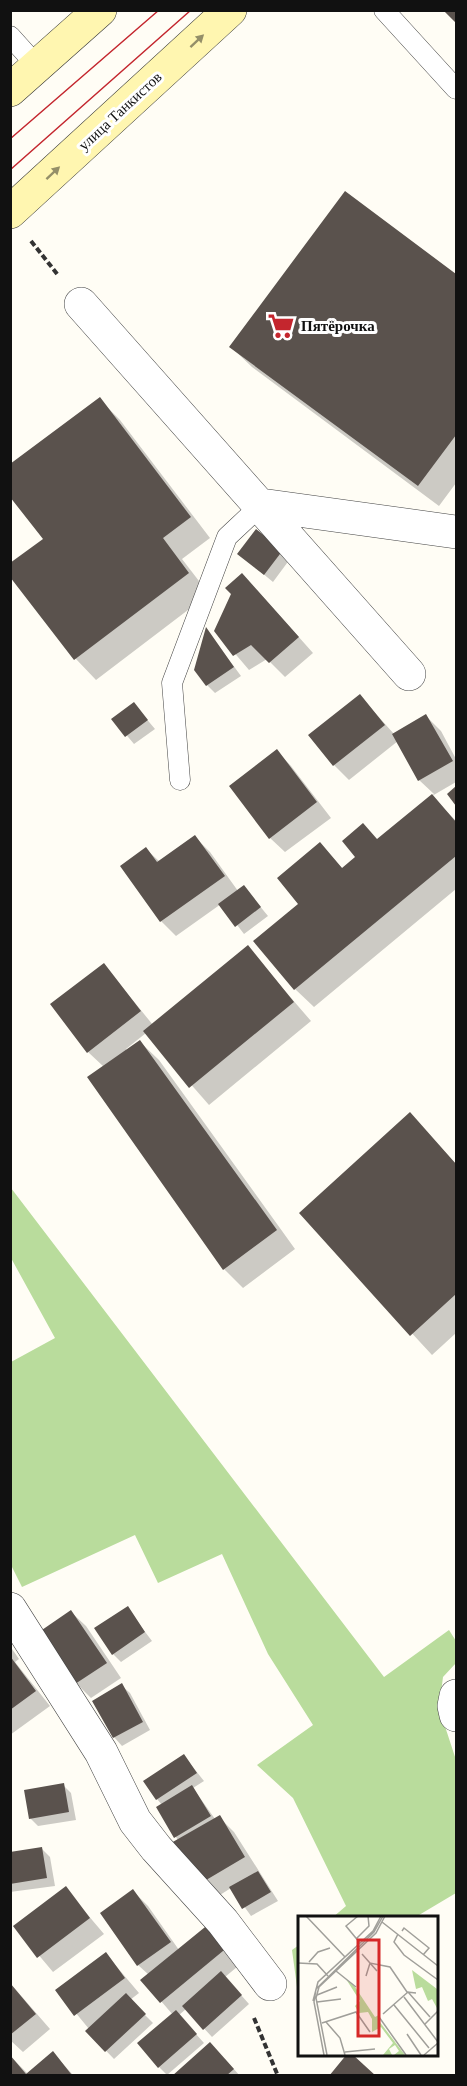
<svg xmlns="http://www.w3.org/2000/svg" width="467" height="2086" font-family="'Times New Roman',serif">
<rect width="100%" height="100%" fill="#fffdf5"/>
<!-- forest -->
<path fill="#b9dc9c" d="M11,1188l373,489 65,-47 7,11v22l-13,14 -4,31 17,52v133l-42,25h-82l14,-12 -53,-108 -36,-33 56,-40 -45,-71 -46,-100 -64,29 -23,-48 -113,52 -11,-22v-203l44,-24 -44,-80z
M299,1945v41l-2,1 -5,-37z"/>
<!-- shadow -->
<path fill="#0003" d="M345,193l111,82v208l-17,23 -187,-139 -21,-20z
M99,399l21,21 90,118 -28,21 27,35 -113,86 -20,-21 -66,-84 35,-36z
M256,531l34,28 -17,23 -34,-28z
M257,590l56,63 -28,24 -18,-18 -18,11 -34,-40z
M207,630l34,46 -26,17 -8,-8z
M360,696l34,38 32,-18 15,15 15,28v23l-24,14 24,25v68l-142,118 -19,-18 6,-85 19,-60 23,25 91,-75 -15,-14 -21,-39 -49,39 -15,-15z
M134,704l21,25 -21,15 -21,-25z
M277,751l14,15 40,52 -46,34 -15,-14z
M195,837l15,15 28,39 6,-4 24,29 -24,18 -23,-30 -45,32 -15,-15 -39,-55 24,-17 14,13z
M247,947l64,74 -102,84 -63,-72 -20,16 1,2 13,-9 19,18 136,189 -52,39 -19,-19 -120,-202 -16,-15 16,-87 49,60z
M410,1114l46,50v169l-24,22 -131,-142z
M127,1608l25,33 -31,21 -8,-8z
M71,1612l15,14 35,52 -30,20 -15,-15z
M10,1646l9,13 -4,3 35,44 -40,29z
M121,1685l9,8 20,37 -28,16 -8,-9 -20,-36z
M184,1756l20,25 -11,7 22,31 4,-2 15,15 44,69 -27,15 -20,-28 -19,12 -36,-63 -14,-32 -5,-6z
M63,1785l8,8 5,27 -38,6 -8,-8z
M42,1849l8,8 5,29 -45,6v-38z
M65,1888l39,46 -51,38 -38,-45z
M133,1891l15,15 31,44 30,-25 34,37 -18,15 24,27 -37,33 -26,-28 -7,6 25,28 -37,32 -8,-8 14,-52 -30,-35 6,-5 -11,-10z
M106,1954l33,39 -9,7 23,23 -39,36 -27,-28 2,-2 -32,-39z
M10,1983l40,46 -27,23 -13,-12z
M53,2053l21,23h-64v-20l18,18z
M225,2059l15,17h-66z"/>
<!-- building -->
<path fill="#5a524d" d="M443,10h13v13z
M345,191l111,83v161l-38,51 -189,-139z
M100,397l91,120 -28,21 26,35 -115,87 -64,-83v-14l33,-24 -33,-42v-33z
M256,529l27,21 -19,25 -27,-21z
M242,573l57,64 -30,26 -18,-18 -18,11 -19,-25 17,-37 -6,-6z
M206,627l28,40 -28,19 -12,-16z
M360,694l25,31 -52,41 -25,-31z
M134,702l14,18 -23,17 -14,-18z
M426,714l27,47 -35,20 -26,-47z
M277,749l40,53 -48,37 -40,-53z
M456,786v20l-9,-12z
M432,794l24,28v34l-162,134 -41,-49 45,-37 -21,-26 43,-36 22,26 13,-11 -13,-16 21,-18 14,16z
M195,835l30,41 -65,46 -40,-56 26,-19 11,15z
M244,885l17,22 -26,20 -17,-23z
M248,945l46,57 -105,86 -46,-57z
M104,963l37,48 -54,42 -37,-49z
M140,1040l137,190 -54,40 -136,-193z
M410,1112l46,52v130l-46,42 -111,-123z
M128,1606l17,26 -33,23 -18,-27z
M71,1610l36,53 -32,21 -36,-52z
M10,1656l26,35 -26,19z
M122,1683l21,39 -30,16 -21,-37z
M184,1754l13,19 -41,27 -13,-19z
M64,1783l5,29 -40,7 -5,-29z
M192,1785l19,31 -37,22 -18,-31z
M220,1815l25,42 -49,29 -25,-43z
M42,1847l5,31 -37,6v-32z
M258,1871l13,21 -29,17 -13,-22z
M66,1886l24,32 -53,40 -24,-32z
M133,1889l38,53 -34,24 -37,-53z
M210,1923l19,23 -69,57 -20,-23z
M106,1952l19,26 -51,38 -19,-26z
M221,1971l21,24 -39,35 -21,-24z
M10,1983l26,31 -26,21z
M126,1993l20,21 -41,38 -20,-21z
M176,2010l21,24 -39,34 -21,-25z
M210,2042l24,27 -8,7h-54z
M53,2051l18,23 -2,2h-59v-21l16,19z
M347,2054h5l24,22h-47z"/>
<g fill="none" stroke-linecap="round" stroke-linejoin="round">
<!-- service casing -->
<g stroke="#444" stroke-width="21">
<path id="service" d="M384,10l72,79
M10,36l27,30
M180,780l-8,-97 55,-146 34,-32"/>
</g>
<!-- minor casing -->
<g stroke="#444" stroke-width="34">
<path id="minor" d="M81,304l328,370
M261,505l195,27
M10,1609l91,143 34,69 21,27 67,74 47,62
M456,1696l-2,10 2,9"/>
</g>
<!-- secondary casing -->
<g stroke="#333" stroke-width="34">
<path id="secondary" d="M10,90l90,-80
M10,212l220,-202"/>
</g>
<!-- path -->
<path stroke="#333" stroke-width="4" stroke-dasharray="6 3" stroke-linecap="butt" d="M31,241l27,34
M254,2018l24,58"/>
<!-- service -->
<use href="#service" stroke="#fff" stroke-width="20"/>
<!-- minor -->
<use href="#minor" stroke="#fff" stroke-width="33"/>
<!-- secondary -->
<use href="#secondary" stroke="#fff6b0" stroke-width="33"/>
<!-- tram -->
<path stroke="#c4262e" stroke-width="1.5" d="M10,139l149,-129
M10,170l181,-160"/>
</g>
<!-- one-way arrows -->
<defs><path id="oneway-solid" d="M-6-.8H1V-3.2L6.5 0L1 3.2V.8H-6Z" transform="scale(1.5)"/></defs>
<g fill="#948f68">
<use href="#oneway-solid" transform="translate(197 41) rotate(-43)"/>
<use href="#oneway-solid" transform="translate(53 173) rotate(-43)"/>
</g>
<!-- icons -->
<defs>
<g id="supermarket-bare" transform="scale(2.07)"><path d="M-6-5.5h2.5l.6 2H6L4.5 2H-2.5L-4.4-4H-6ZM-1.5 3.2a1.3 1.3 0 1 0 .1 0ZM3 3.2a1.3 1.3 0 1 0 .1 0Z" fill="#c4262e" stroke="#fff" stroke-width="2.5" paint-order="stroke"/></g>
</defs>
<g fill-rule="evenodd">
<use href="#supermarket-bare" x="281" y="326"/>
</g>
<g text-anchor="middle" stroke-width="6" stroke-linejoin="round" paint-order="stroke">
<!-- street labels -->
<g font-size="15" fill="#111" stroke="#fff">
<text transform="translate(120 111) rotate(-43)" y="5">улица Танкистов</text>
</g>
<!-- poi labels -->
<g font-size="15" font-weight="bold" fill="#111" stroke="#fff" text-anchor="start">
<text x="301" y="331">Пятёрочка</text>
</g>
</g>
<!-- overview -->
<g transform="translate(298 1916)">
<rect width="140" height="140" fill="#fffdf5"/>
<path d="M114,54l25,19v19l-5,-9 -4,2 -6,-14 -6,2zM48,63l9,8 20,30 4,-2v6l26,34h-11l5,-4 -4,-6 -6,4 3,6h-9l10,-12 -12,-16 -9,5v-13l-4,-7 -9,1 -4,-7 5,-5z" fill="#b9dc9c"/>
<path fill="none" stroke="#a09f9a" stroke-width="1.5" d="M8,0l39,41M60,0l-12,10 14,17M84,6l56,44M104,15l2,-3 25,20 -6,7M100,18l-4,8 10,13 34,25M58,23l13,-13 -1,-10M64,38l15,17M11,46l9,-10 12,-4M0,47l19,1 11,12M38,55l20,16M68,60l4,-13 20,4 17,25 9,1M19,79l20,-8M106,81l34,45M15,85l5,-19 55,-51 8,-15M19,86l24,-3M96,89l35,43M85,98l25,-22 22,25M81,101l27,38M28,106l14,16 5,17M24,107l34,-11 14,20M127,108l13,-13M109,118l14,21M47,136l30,-3M26,139l-10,-53 2,-13 58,-57 9,-16M29,139l-11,-57 3,-11 57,-54 9,-17M126,139l14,-12"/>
<path fill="#d62828" fill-opacity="0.15" stroke="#d62828" stroke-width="3" d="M60,24h21v96h-21z"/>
<rect width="140" height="140" fill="none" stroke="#111" stroke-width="3"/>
</g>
<!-- border -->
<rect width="467" height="2086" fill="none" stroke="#111111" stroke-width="24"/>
</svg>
